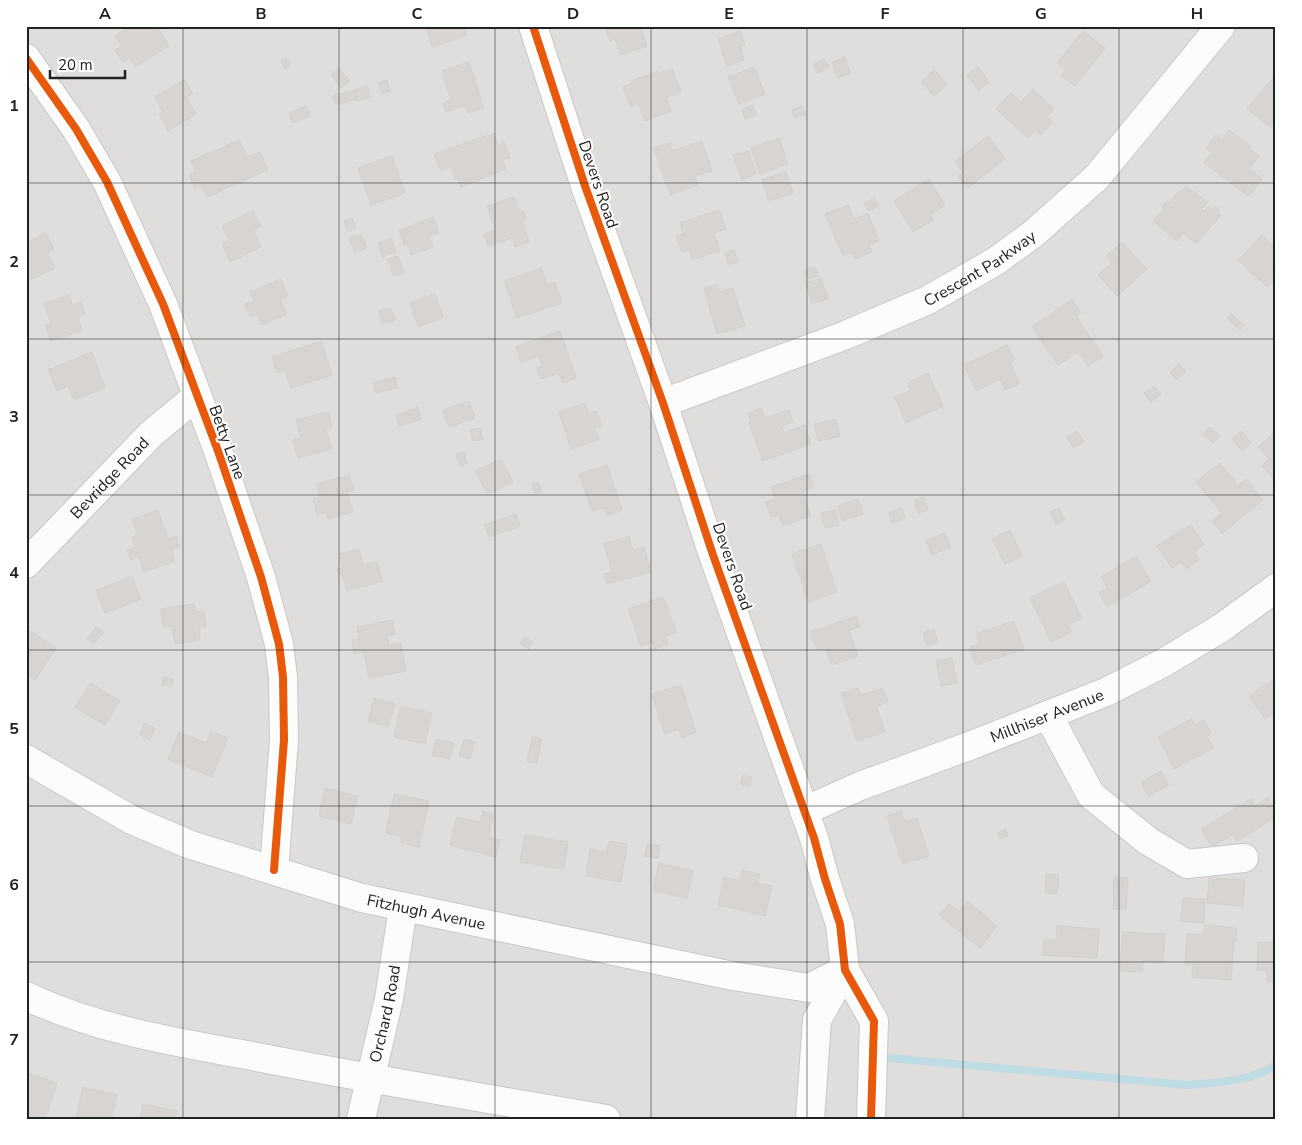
<svg xmlns="http://www.w3.org/2000/svg" width="1302" height="1145" font-family="'Nunito Sans',sans-serif">
<rect width="100%" height="100%" fill="#f0eeeb"/>
<!-- residential -->
<path fill="#dfdedc" d="M26,26h1250v1093h-1250z"/>
<g fill="none" stroke-linecap="round" stroke-linejoin="round">
<!-- stream -->
<path stroke="#bfdbe3" stroke-width="8" d="M889,1058l299,27c29,-3 62,-3 88,-20"/>
</g>
<!-- building -->
<path fill="#d7d4d2" stroke="#d3d0cc" d="M131,26h18l1,2 7,-2 12,20 -34,21 -5,-9 -7,4 -8,-12 7,-4 -7,-10z
M426,26h38l3,9 -35,12z
M605,26h35l7,20 -26,9 -6,-16 -5,2z
M740,31l5,14 -5,1 4,14 -17,6 -9,-27z
M1083,31l22,17 -30,38 -14,-10 5,-6 -9,-7z
M286,57l5,8 -6,4 -4,-8z
M844,57l7,16 -13,5 -6,-16z
M824,59l5,8 -12,6 -4,-8z
M469,62l15,46 -16,5 -3,-7 -19,6 -3,-9 8,-3 -9,-29z
M978,66l11,16 -11,8 -11,-15z
M754,67l11,27 -26,10 -11,-27z
M339,68l11,13 -9,7 -10,-13z
M672,69l9,23 -15,6 5,13 -26,10 -7,-18 -8,3 -7,-19 9,-4 -1,-2 27,-10 1,3z
M934,70l13,14 -13,12 -13,-14z
M1276,75v46l-6,6 -23,-19z
M185,80l8,14 -7,3 10,17 -28,17 -9,-17 4,-2 -8,-15z
M387,80l3,11 -8,3 -4,-12z
M367,85l4,12 -14,4 -3,-11z
M1033,89l21,20 -7,8 5,5 -11,13 -6,-5 -7,8 -32,-29 15,-16 10,9z
M353,90l3,9 -20,6 -3,-9z
M753,105l3,10 -11,5 -3,-10z
M306,106l4,10 -17,7 -4,-10z
M802,106l4,8 -11,4 -3,-8z
M1229,130l22,16 -2,2 10,8 -10,13 13,10 -13,17 -45,-33 8,-11 -6,-4 10,-13 6,4z
M494,134l4,11 6,-3 6,16 -7,2 3,9 -45,18 -4,-9 -2,1 -4,-12 -10,4 -7,-17 54,-19 1,1z
M988,136l17,23 -38,29 -9,-12 5,-4 -8,-11z
M779,138l9,26 -28,10 -9,-26z
M239,140l8,17 13,-5 8,18 -61,27 -5,-11 -7,3 -6,-14 7,-3 -5,-11z
M702,141l10,30 -17,5 3,9 -28,10 -16,-47 16,-5 2,8z
M748,151l8,23 -14,6 -9,-25z
M392,156l13,37 -34,12 -13,-37z
M786,172l7,21 -24,8 -7,-21z
M929,179l16,26 -15,10 3,5 -20,12 -19,-31z
M1186,186l22,16 -6,7 2,2 5,-5 4,3 2,-3 5,4 -3,3 4,2 -25,29 -13,-11 -6,8 -24,-20 11,-12 -2,-2 5,-6 2,2 10,-12 2,1z
M514,197l6,16 3,-2 3,8 -4,1 7,22 -14,5 -3,-9 -24,8 -4,-12 11,-5 -8,-23z
M875,198l4,8 -11,5 -4,-8z
M848,205l6,14 14,-5 11,27 -10,4 3,7 -17,7 -3,-7 -9,4 -18,-42z
M719,210l7,19 -12,4 6,18 -28,9 -3,-10 -7,2 -6,-16 7,-2 -3,-11z
M253,211l8,15 -8,4 8,17 -31,15 -8,-18 7,-4 -7,-14z
M433,217l6,16 -10,3 4,11 -22,8 -4,-12 -3,2 -5,-15z
M352,218l4,10 -8,3 -4,-10z
M46,233l8,16 -7,4 8,15 -29,14v-39z
M361,234l6,14 -12,5 -6,-15z
M1262,235l14,13v14l-4,3 4,4v9l-9,9 -29,-27z
M391,238l5,14 -14,5 -4,-14z
M1122,242l25,27 -30,27 -19,-21 14,-12 -6,-7z
M734,250l4,12 -9,3 -4,-12z
M398,256l6,17 -11,3 -5,-17z
M815,267l3,9 -11,3 -2,-9z
M541,268l6,17 8,-3 7,21 -45,15 -13,-37z
M821,278l7,21 -16,5 -6,-21z
M281,279l7,17 -8,4 7,14 -26,11 -4,-11 -7,3 -6,-12 10,-4 -4,-9z
M717,285l3,7 13,-4 12,38 -28,8 -13,-46z
M435,294l8,23 -25,10 -8,-24z
M69,295l3,10 9,-3 4,12 -7,3 4,13 -31,11 -6,-16 6,-2 -7,-20z
M1072,299l9,14 -5,3 27,40 -15,10 -10,-14 -20,13 -26,-38z
M391,308l4,12 -13,4 -3,-13z
M1231,313l13,12 -4,5 -13,-12z
M560,331l16,47 -13,5 -4,-10 -18,6 -4,-11 5,-2 -3,-10 -18,6 -5,-15z
M321,341l11,34 -41,13 -6,-18 -8,3 -5,-16z
M1007,345l8,15 -5,3 10,20 -15,7 -5,-11 -24,12 -12,-26z
M92,352l13,36 -31,12 -6,-14 -11,5 -9,-21z
M1178,364l8,7 -9,9 -7,-7z
M928,373l15,33 -37,17 -11,-26 16,-7 -3,-7z
M395,377l3,11 -22,5 -3,-10z
M1154,386l7,8 -10,8 -7,-9z
M469,401l6,17 -26,9 -6,-17z
M585,403l4,11 7,-3 6,15 -7,2 4,11 -28,10 -12,-37z
M418,407l3,12 -22,7 -3,-11z
M761,408l4,10 24,-8 4,12 -11,4 2,7 21,-8 6,19 -48,17 -14,-38 2,-1 -3,-9z
M328,412l4,15 -6,2 5,20 -33,9 -5,-18 8,-2 -5,-18z
M836,419l4,17 -22,5 -4,-17z
M1210,427l10,9 -7,7 -10,-9z
M480,428l3,11 -10,2 -3,-11z
M1077,431l7,11 -11,6 -6,-11z
M1241,431l10,12 -9,8 -10,-12z
M1276,431v50l-14,-15 7,-7 -11,-12z
M464,452l3,11 -7,3 -4,-12z
M501,459l12,23 -26,12 -11,-23z
M1220,463l18,22 8,-6 17,21 -41,34 -10,-13 10,-8 -26,-31z
M607,465l15,45 -15,6 -3,-8 -12,3 -13,-37z
M809,474l5,13 -11,4 8,25 -28,10 -4,-11 -8,2 -6,-15 10,-3 -4,-12z
M349,475l5,15 -7,2 6,20 -25,7 -2,-7 -9,2 -4,-15 7,-2 -4,-13z
M538,482l4,9 -7,3 -3,-10z
M923,497l5,13 -10,3 -4,-13z
M858,499l5,15 -21,7 -4,-15z
M902,508l3,10 -13,5 -3,-11z
M1059,508l6,12 -9,4 -6,-12z
M158,510l10,29 8,-3 3,11 -8,3 4,11 -31,11 -5,-15 -8,3 -4,-10 8,-2 -3,-11 6,-2 -6,-16z
M835,510l4,15 -14,3 -4,-15z
M516,514l4,12 -31,11 -5,-12z
M1191,524l13,21 -10,7 5,8 -13,9 -5,-7 -9,6 -15,-22z
M1010,530l12,26 -17,8 -13,-25z
M945,533l6,14 -19,8 -6,-15z
M629,536l4,14 11,-3 7,25 -44,12 -3,-10 8,-2 -8,-28z
M821,544l16,48 -28,10 -17,-48z
M359,549l4,16 14,-3 6,19 -36,10 -5,-17 -3,1 -2,-6 6,-1 -4,-14z
M1136,556l15,25 -44,26 -8,-14 9,-5 -7,-11z
M132,577l9,22 -36,14 -9,-23z
M1064,582l18,36 -14,7 4,7 -21,10 -21,-44z
M663,597l13,35 -11,4 3,8 -13,5 -3,-7 -11,4 -13,-37z
M194,604l2,8 8,-1 2,15 -7,1 1,13 -25,4 -3,-18 -9,1 -2,-18z
M856,616l4,11 -11,3 9,26 -26,9 -7,-18 -8,3 -7,-18z
M392,620l3,14 -8,2 2,9 12,-2 5,28 -37,7 -5,-26 -10,2 -2,-14 7,-1 -2,-12z
M1014,621l10,28 -48,16 -6,-18 9,-3 -3,-10z
M96,627l8,5 -10,12 -7,-5z
M27,629l29,19 -21,32 -9,-6z
M934,629l4,13 -11,4 -4,-13z
M524,637l9,5 -4,7 -9,-5z
M952,658l5,25 -16,3 -5,-25z
M163,677l10,2 -1,7 -10,-1z
M1276,678v33l-11,8 -16,-23z
M90,683l30,18 -15,24 -30,-18z
M681,685l15,47 -14,6 -3,-9 -14,5 -13,-40z
M858,688l3,7 22,-7 5,14 -12,4 9,26 -28,9 -16,-48z
M374,698l21,6 -7,23 -20,-6z
M401,706l31,7 -7,31 -31,-7z
M1192,719l3,6 9,-5 7,13 -4,3 6,12 -39,21 -16,-32z
M145,723l10,5 -5,12 -11,-6z
M211,731l17,7 -16,39 -44,-18 11,-27 27,11z
M533,736l9,3 -5,25 -10,-3z
M436,739l18,4 -4,16 -18,-4z
M464,739l11,3 -5,17 -11,-3z
M1161,771l8,14 -21,11 -7,-14z
M743,775l9,2 -2,9 -9,-2z
M325,788l33,8 -7,28 -32,-8z
M394,794l35,7 -10,46 -18,-4 1,-6 -16,-4z
M1268,798l8,13v6l-39,24 -4,-7 -21,13 -11,-18 50,-30 4,7z
M483,811l11,4 -6,22 12,3 -4,17 -46,-12 7,-28 23,5z
M901,811l4,11 12,-4 12,38 -26,8 -16,-48z
M1006,829l2,7 -8,3 -3,-6z
M525,835l43,7 -4,27 -44,-7z
M609,841l18,3 -6,38 -35,-6 4,-27 17,3z
M647,844l13,2 -2,12 -13,-2z
M659,863l34,8 -6,27 -34,-7z
M742,870l18,4 -3,9 15,3 -7,30 -47,-11 6,-28 15,4z
M1046,874l13,1 -2,19 -12,-1z
M1114,877l14,1 -2,31h-13z
M1209,878l36,2 -2,26 -36,-3z
M1183,898l22,1 -1,24 -23,-2z
M967,901l30,25 -17,22 -41,-33 10,-11 10,7z
M1205,925l32,3 -1,13h-2l-3,39 -39,-3 1,-12h-8l2,-31 17,1z
M1057,926l42,3 -2,29 -55,-3 2,-16 12,1z
M1123,932l42,2 -2,28 -20,-1 -1,11 -22,-1z
M1258,942l18,1v39l-9,-1v-11h-10z
M26,1072l31,11 -12,36h-19l2,-16 -2,-1z
M83,1087l34,8 -6,24h-35z
M143,1104l34,7 -2,8h-35z"/>
<g fill="none" stroke-linecap="round" stroke-linejoin="round">
<!-- minor casing -->
<g stroke="#c9c8c7" stroke-width="30">
<g id="minor">
<path d="M533,26l52,160 78,217 50,152 101,283 11,41 15,45 5,46 29,51 -3,98"/>
<path d="M26,58l50,71 31,53 56,122 55,147 43,126 18,67 4,33 1,63 -10,130"/>
<path id="s1" d="M663,403l183,-68 82,-35 68,-39 37,-27 64,-57 124,-151"/>
<path id="s2" d="M26,564l125,-130 46,-38"/>
<path d="M1048,715l43,80 57,46 39,23 57,-6"/>
<path id="s3" d="M26,759l106,61 59,25 171,53 371,78 76,12 36,-18"/>
<path id="s4" d="M804,811l56,-25 112,-41 134,-53 57,-29 58,-35 55,-40"/>
<path d="M26,996c71,34 150,46 226,60 118,23 236,43 354,63"/>
<path id="s5" d="M361,1119l28,-120 14,-91"/>
<path d="M810,1119l7,-99 28,-50"/>
</g>
</g>
<!-- minor -->
<use href="#minor" stroke="#fdfcfc" stroke-width="28"/>
<!-- cycleway casing -->
<g stroke="#fff" stroke-width="11">
<path id="cycleway" d="M533,26l52,160 78,217 50,152 101,283 11,41 15,45 5,46 29,51 -3,98
M26,58l50,71 31,53 56,122 55,147 43,126 18,67 4,33 1,63 -10,130"/>
</g>
<!-- cycleway -->
<use href="#cycleway" stroke="#e8590c" stroke-width="8"/>
</g>
<!-- grid -->
<path fill="none" stroke="#222" stroke-width="1" stroke-opacity="0.55" d="M183,26v1093M339,26v1093M495,26v1093M651,26v1093M807,26v1093M963,26v1093M1119,26v1093M26,183h1250M26,339h1250M26,495h1250M26,650h1250M26,806h1250M26,962h1250"/>
<g text-anchor="middle" stroke-width="4" stroke-linejoin="round" paint-order="stroke">
<!-- street labels -->
<g font-size="16" fill="#222" stroke="#fff">
<text transform="translate(599 184) rotate(71)" y="6">Devers Road</text>
<text dy="6" stroke="none"><textPath href="#s1" startOffset="345">Crescent Parkway</textPath></text>
<text transform="translate(228 442) rotate(70)" y="6">Betty Lane</text>
<text dy="6" stroke="none"><textPath href="#s2" startOffset="120">Bevridge Road</textPath></text>
<text transform="translate(733 566) rotate(71)" y="6">Devers Road</text>
<text dy="6" stroke="none"><textPath href="#s4" startOffset="261">Millhiser Avenue</textPath></text>
<text dy="6" stroke="none"><textPath href="#s3" startOffset="431">Fitzhugh Avenue</textPath></text>
<text dy="6" stroke="none"><textPath href="#s5" startOffset="108">Orchard Road</textPath></text>
</g>
</g>
<!-- border -->
<rect width="1302" height="1145" fill="none" stroke="#ffffff" stroke-width="55"/>
<!-- scale -->
<path d="M50 70v8h75v-8" fill="none" stroke="#222222" stroke-width="2.5"/>
<text x="58" y="70" font-size="15" fill="#222222" stroke="#ffffff" stroke-width="4" paint-order="stroke">20 m</text>
<rect x="28" y="28" width="1246" height="1090" fill="none" stroke="#222" stroke-width="2"/>
<g font-size="16" text-anchor="middle" font-weight="bold" fill="#222">
<text x="105" y="19">A</text>
<text x="261" y="19">B</text>
<text x="417" y="19">C</text>
<text x="573" y="19">D</text>
<text x="729" y="19">E</text>
<text x="885" y="19">F</text>
<text x="1041" y="19">G</text>
<text x="1197" y="19">H</text>
<text x="14" y="111">1</text>
<text x="14" y="267">2</text>
<text x="14" y="422">3</text>
<text x="14" y="578">4</text>
<text x="14" y="734">5</text>
<text x="14" y="890">6</text>
<text x="14" y="1045">7</text>
</g>
</svg>
